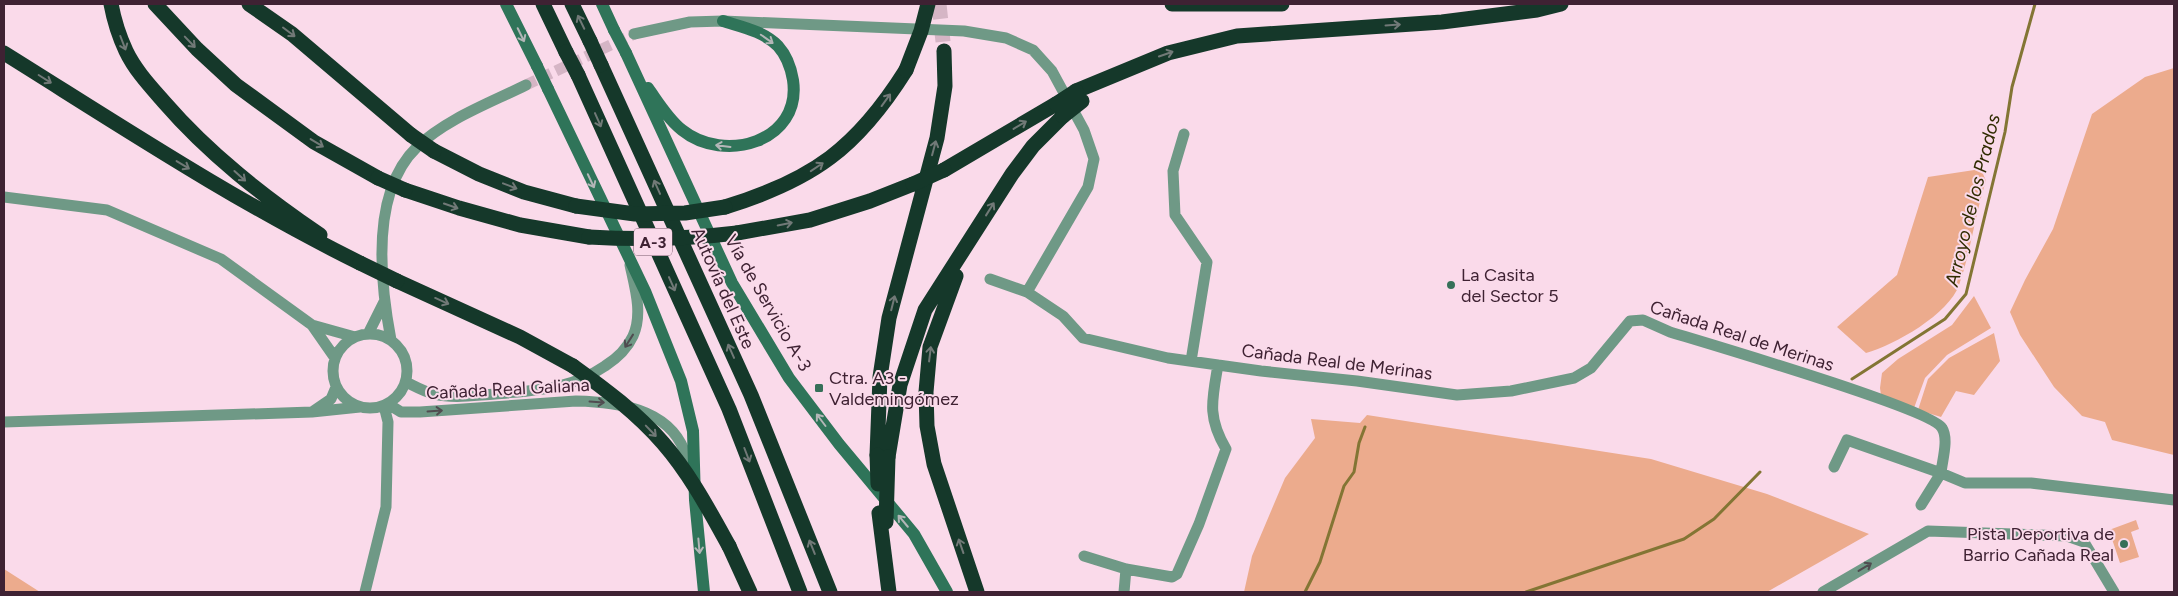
<svg xmlns="http://www.w3.org/2000/svg" width="2178" height="596" font-family="Figtree,sans-serif">
<rect width="100%" height="100%" fill="#fadaea"/>
<!-- green -->
<path fill="#ecab8d" d="M2174,68v387l-62,-15 -7,-18 -23,-6 -28,-29 -34,-52 -10,-23 15,-32 28,-51 39,-115 53,-37z
M1981,169l5,12c-11,33 -15,70 -27,104 -10,29 -64,60 -93,68l-29,-26 60,-52 31,-98z
M1974,296l17,32 -44,27 -22,23 -11,30 -33,-13 -1,-7 2,-15 16,-14 54,-34z
M1994,333l6,28 -26,34 -18,-4 -15,26 -23,-7 10,-31 21,-21z
M1367,415l284,44 116,35 102,40 -102,58h-523l8,-36 33,-78 30,-40 -4,-19 49,4z
M2136,520l3,9 -8,3 8,25 -19,6 -11,-33z
M4,569l36,23h-36z"/>
<g fill="none" stroke-linecap="round" stroke-linejoin="round">
<!-- stream -->
<path stroke="#837534" stroke-width="3" d="M1852,379l93,-60 21,-25 39,-162 7,-45 23,-83
M1305,592l15,-30 24,-76 10,-14 5,-29 6,-16
M1526,592l158,-53 30,-20 46,-47"/>
<!-- street-tunnel -->
<path stroke="#d5b5c5" stroke-width="11" stroke-dasharray="11 5.5" stroke-linecap="butt" d="M526,85l108,-51"/>
<!-- highway-tunnel -->
<path stroke="#d5b5c5" stroke-width="15" stroke-dasharray="15 8" stroke-linecap="butt" d="M939,4l5,47"/>
<!-- street -->
<path stroke="#6f9986" stroke-width="11" d="M634,34l56,-12 33,-1 241,10 42,7 27,12 19,21 32,59 10,29 -6,28 -61,105
M1184,134l-11,37 2,44 32,47 -16,99
M4,197l103,13 114,49 91,66 23,33
M990,279l37,13 36,24 20,22 85,20 93,13 96,10 100,14 54,-4 63,-13 17,-10 39,-47 13,-1 27,12c36,11 261,77 272,96 7,11 0,33 -1,45l24,10h66l143,17
M312,325l43,12
M333 371a37 37 0 1 1 74 0a37 37 0 1 1-74 0Z
M368,334l16,-32
M391,340c-11,-58 -21,-148 26,-193 29,-28 73,-44 109,-62
M406,382c10,5 19,10 28,12 20,5 42,1 61,0 41,-4 75,-4 110,-28 11,-7 22,-17 28,-30 10,-22 2,-48 -3,-71
M388,404l13,8h19l156,-11c41,1 91,7 108,49 3,7 3,16 5,24
M312,412l19,-13 5,-12
M4,422l308,-10 48,-5
M1834,467l13,-27 94,33 -20,32
M1084,556l42,13 46,8 5,-3 22,-50 27,-75c-19,-32 -14,-49 -8,-84
M365,592l21,-85 2,-85 -4,-16
M1124,592l2,-23
M1823,592l105,-61 139,5 17,6 30,50"/>
<!-- secondary -->
<path stroke="#2f7459" stroke-width="12" d="M506,4l31,62
M602,4l12,26
M626,53l106,230 57,95 50,66 75,90 33,58
M648,88c10,14 20,31 34,42 42,34 120,12 111,-50 -2,-12 -6,-24 -15,-34 -15,-15 -36,-19 -55,-25
M548,89l97,202 36,90 12,50 2,69 9,92"/>
<!-- highway -->
<path stroke="#15382a" stroke-width="15" d="M111,4c3,16 8,32 15,47 9,19 24,35 38,51 45,52 99,94 156,133
M155,4l42,45 39,36 78,57 64,36
M249,4l43,30 119,101
M543,4l23,48
M572,4l18,37
M1172,4h110
M4,53c117,73 232,149 356,210
M601,65l150,330 79,197
M578,75l151,334 71,183
M1076,91l92,-38 69,-17 205,-14 95,-12 24,-6
M434,151l45,23 45,18 52,14
M944,170l112,-66
M405,190l54,18 61,17 69,12
M725,207c88,-27 132,-59 181,-137
M737,233l73,-13 60,-19 43,-17
M956,276l-26,71 -4,45 1,34 7,38 43,128
M397,281l123,56 53,29
M877,455l3,-78 9,-59 48,-180 8,-52 -1,-35
M888,457l12,-72 25,-75 87,-136 21,-28 30,-30
M879,513l10,79
M729,546l21,46"/>
<!-- secondary-bridge -->
<path stroke="#2f7459" stroke-width="12" d="M614,30l12,23
M537,66l11,23"/>
<!-- highway-bridge -->
<path stroke="#15382a" stroke-width="15" d="M590,41l11,24
M566,52l12,23
M906,70l15,-39 7,-27
M1056,104l20,-13
M1063,116l19,-15
M411,135l23,16
M378,178l27,12
M913,184l31,-14
M576,206l59,8 50,-1 40,-6
M589,237c50,3 98,2 148,-4
M360,263l37,18
M573,366c32,23 64,47 90,77 27,31 46,67 66,103
M877,455l1,29
M886,522l2,-65"/>
</g>
<!-- one-way arrows -->
<defs><path id="oneway-shaft" d="M-6 0H5M1.5-3L5.5 0L1.5 3" fill="none" stroke-width="1.6" stroke-linecap="round" stroke-linejoin="round" transform="scale(1.25)"/></defs>
<g stroke="#717977">
<use href="#oneway-shaft" transform="translate(581 22) rotate(-116)"/>
<use href="#oneway-shaft" transform="translate(1393 25) rotate(-4)"/>
<use href="#oneway-shaft" transform="translate(289 32) rotate(37)"/>
<use href="#oneway-shaft" transform="translate(190 42) rotate(46)"/>
<use href="#oneway-shaft" transform="translate(123 43) rotate(69)"/>
<use href="#oneway-shaft" transform="translate(1166 54) rotate(-19)"/>
<use href="#oneway-shaft" transform="translate(45 79) rotate(32)"/>
<use href="#oneway-shaft" transform="translate(886 100) rotate(-54)"/>
<use href="#oneway-shaft" transform="translate(598 120) rotate(66)"/>
<use href="#oneway-shaft" transform="translate(1020 125) rotate(-31)"/>
<use href="#oneway-shaft" transform="translate(317 143) rotate(31)"/>
<use href="#oneway-shaft" transform="translate(934 148) rotate(-75)"/>
<use href="#oneway-shaft" transform="translate(183 165) rotate(31)"/>
<use href="#oneway-shaft" transform="translate(817 167) rotate(-34)"/>
<use href="#oneway-shaft" transform="translate(240 176) rotate(42)"/>
<use href="#oneway-shaft" transform="translate(510 186) rotate(21)"/>
<use href="#oneway-shaft" transform="translate(657 187) rotate(-114)"/>
<use href="#oneway-shaft" transform="translate(451 206) rotate(19)"/>
<use href="#oneway-shaft" transform="translate(990 209) rotate(-58)"/>
<use href="#oneway-shaft" transform="translate(785 224) rotate(-11)"/>
<use href="#oneway-shaft" transform="translate(672 284) rotate(66)"/>
<use href="#oneway-shaft" transform="translate(442 301) rotate(24)"/>
<use href="#oneway-shaft" transform="translate(893 303) rotate(-76)"/>
<use href="#oneway-shaft" transform="translate(731 351) rotate(-114)"/>
<use href="#oneway-shaft" transform="translate(930 354) rotate(-83)"/>
<use href="#oneway-shaft" transform="translate(651 431) rotate(46)"/>
<use href="#oneway-shaft" transform="translate(747 455) rotate(69)"/>
<use href="#oneway-shaft" transform="translate(961 546) rotate(-109)"/>
<use href="#oneway-shaft" transform="translate(812 547) rotate(-112)"/>
</g>
<g stroke="#b3b6b7">
<use href="#oneway-shaft" transform="translate(521 35) rotate(64)"/>
<use href="#oneway-shaft" transform="translate(767 39) rotate(35)"/>
<use href="#oneway-shaft" transform="translate(723 146) rotate(-173)"/>
<use href="#oneway-shaft" transform="translate(591 181) rotate(65)"/>
<use href="#oneway-shaft" transform="translate(821 420) rotate(-127)"/>
<use href="#oneway-shaft" transform="translate(903 521) rotate(-130)"/>
<use href="#oneway-shaft" transform="translate(699 546) rotate(85)"/>
</g>
<g stroke="#504c50">
<use href="#oneway-shaft" transform="translate(629 341) rotate(122)"/>
<use href="#oneway-shaft" transform="translate(597 402) rotate(4)"/>
<use href="#oneway-shaft" transform="translate(435 411) rotate(-4)"/>
<use href="#oneway-shaft" transform="translate(1865 567) rotate(-31)"/>
</g>
<!-- markers -->
<g fill="#367059" stroke="#fadaea" stroke-width="2">
<circle cx="1451" cy="285" r="5"/>
<rect x="814" y="383" width="10" height="10" rx="2.5"/>
<circle cx="2124" cy="544" r="5"/>
</g>
<g text-anchor="middle" stroke-width="4" stroke-linejoin="round" paint-order="stroke">
<!-- shield labels -->
<rect fill="#fadaea" stroke="#77596a" stroke-width="1" x="634" y="228.5" width="38" height="27" rx="4"/>
<g font-size="16" font-weight="bold" fill="#3f2233">
<text x="653" y="248">A-3</text>
</g>
<!-- poi labels -->
<g font-size="18" fill="#3f2233" stroke="#fadaea" text-anchor="start">
<text x="1461" y="281">La Casita<tspan x="1461" dy="21">del Sector 5</tspan></text>
<text x="829" y="384">Ctra. A3 -<tspan x="829" dy="21">Valdemingómez</tspan></text>
<text x="2114" y="540" text-anchor="end">Pista Deportiva de<tspan x="2114" dy="21">Barrio Cañada Real</tspan></text>
</g>
<!-- street labels -->
<g font-size="18" fill="#3f2233" stroke="#fadaea">
<text transform="translate(723 288) rotate(66)" y="6">Autovía del Este</text>
<text transform="translate(768 303) rotate(60)" y="6">Vía de Servicio A-3</text>
<text transform="translate(1742 336) rotate(18)" y="6">Cañada Real de Merinas</text>
<text transform="translate(1337 362) rotate(7)" y="6">Cañada Real de Merinas</text>
<text transform="translate(508 389) rotate(-3)" y="6">Cañada Real Galiana</text>
</g>
<!-- water labels -->
<g font-size="19" font-style="italic" fill="#2f2b00" stroke="#fadaea">
<text transform="translate(1972 200) rotate(-76)" y="7">Arroyo de los Prados</text>
</g>
</g>
<!-- border -->
<rect width="2178" height="596" fill="none" stroke="#3f2233" stroke-width="10"/>
</svg>
